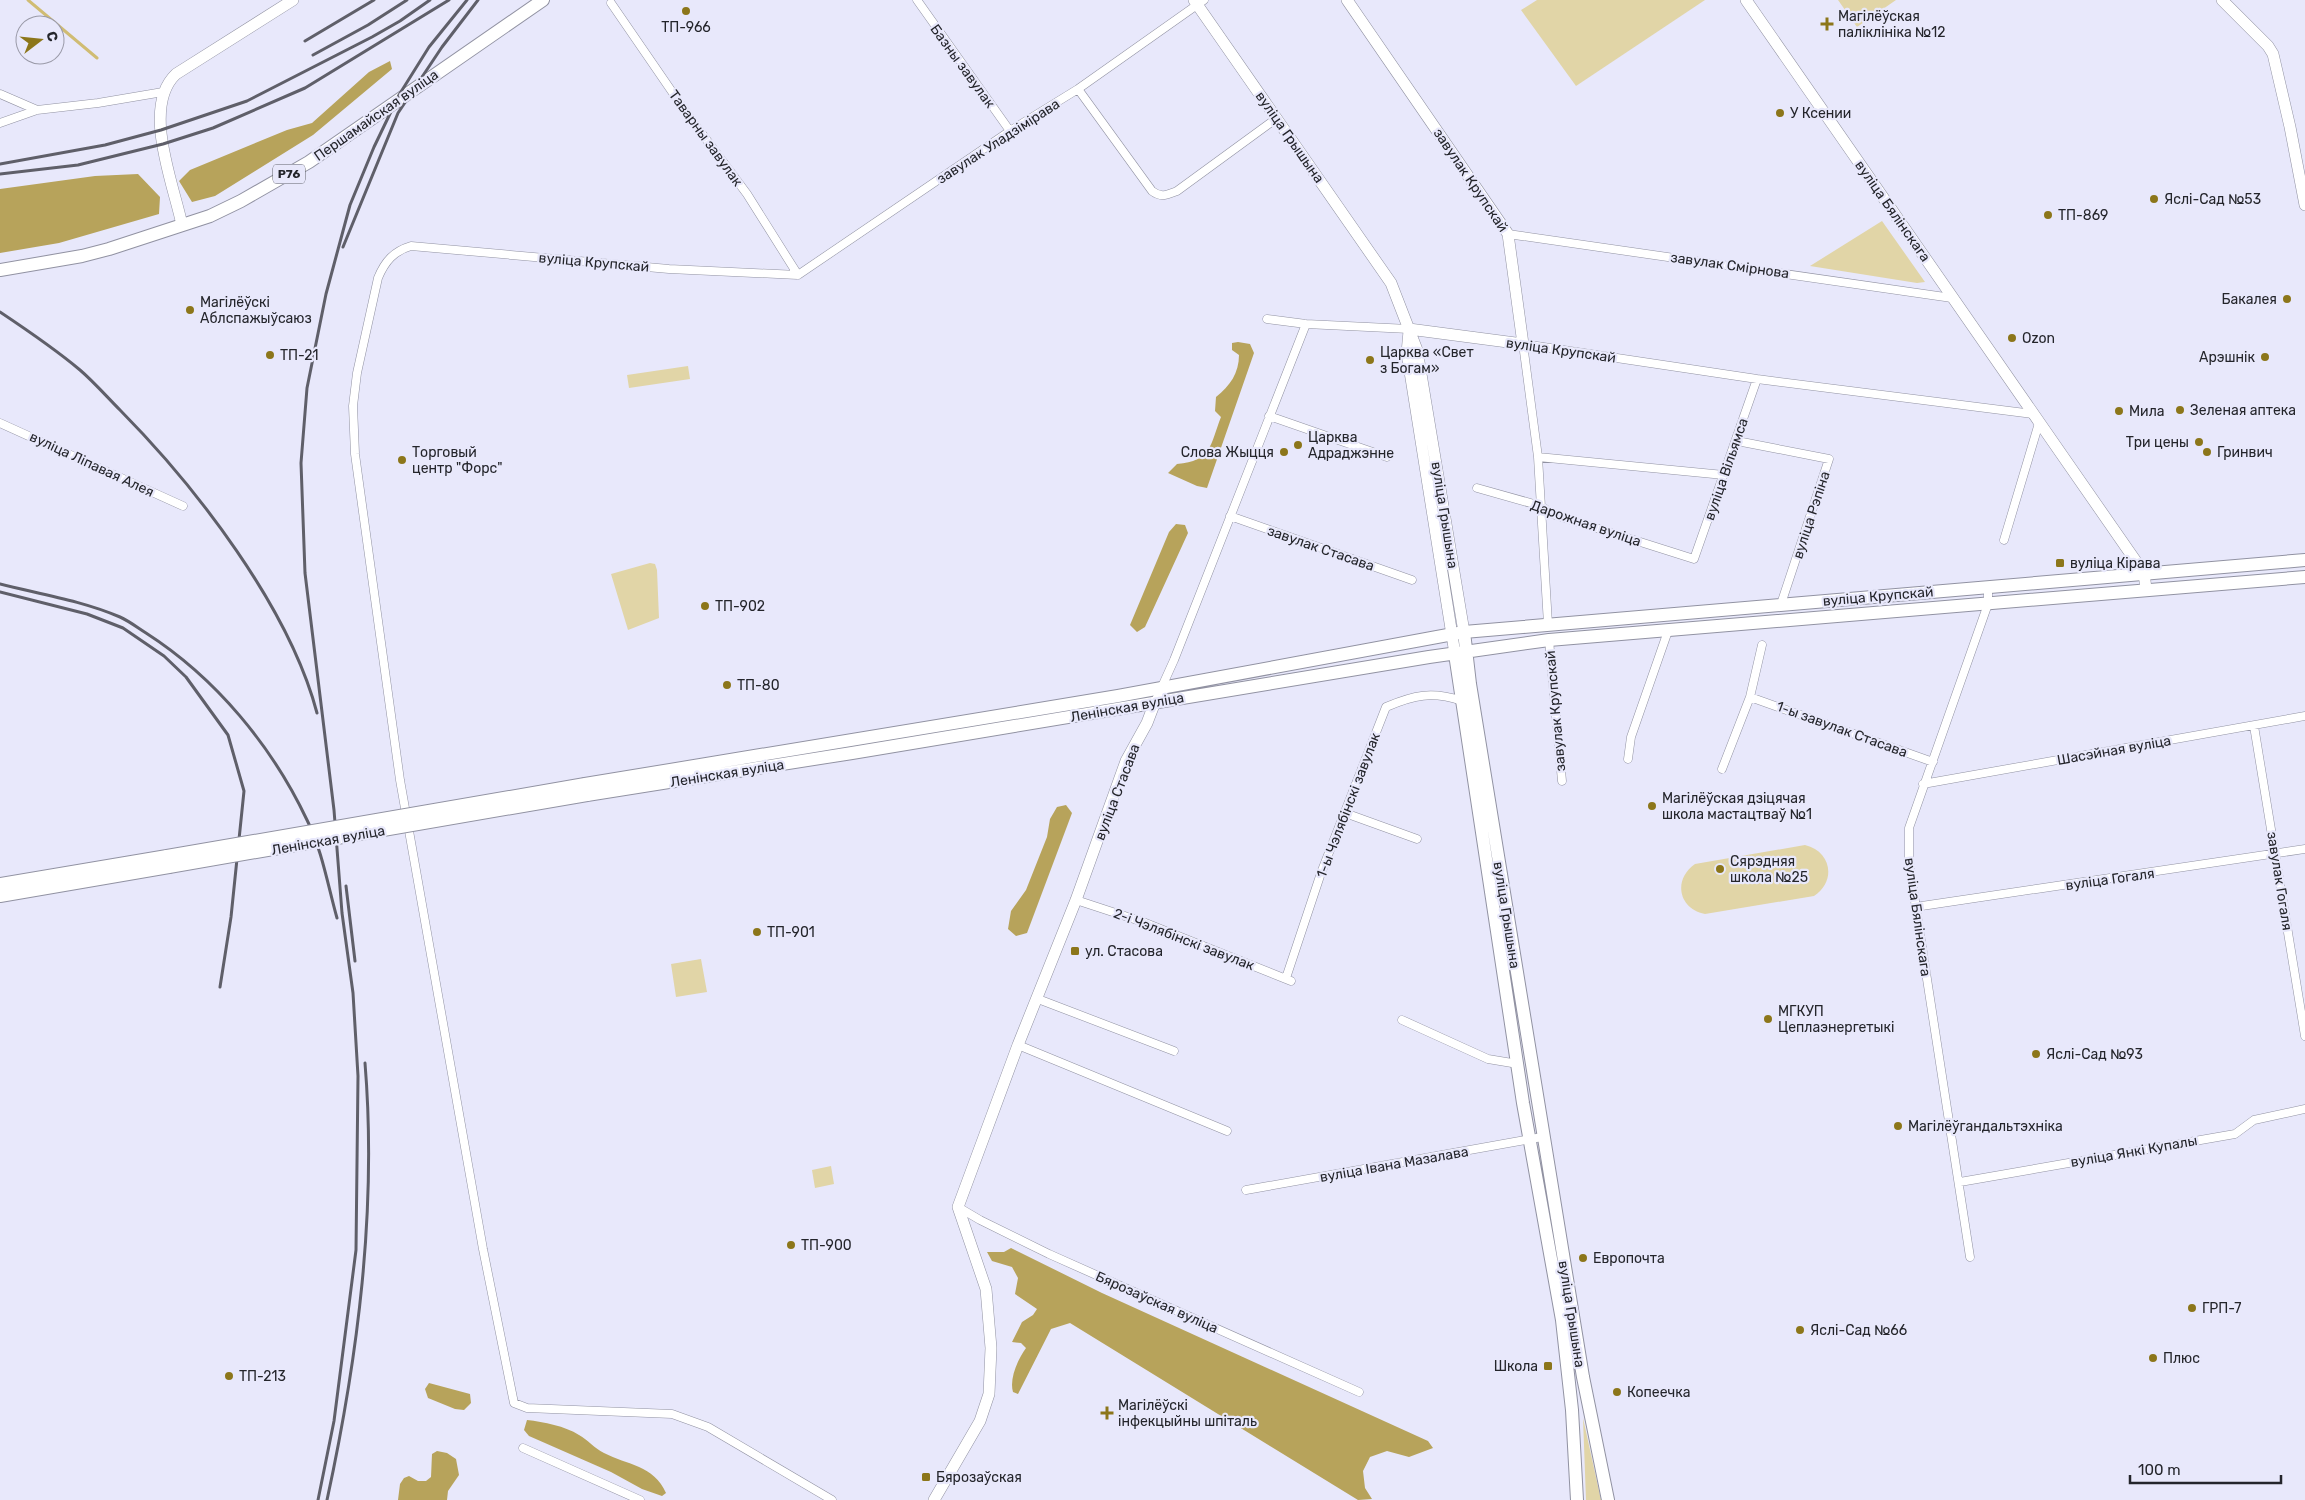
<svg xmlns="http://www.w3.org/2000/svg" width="2305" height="1500" font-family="Rubik,sans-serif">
<rect width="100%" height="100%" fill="#e8e8fb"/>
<!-- green -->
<path fill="#e1d5a7" d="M1537,0h168l-129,86 -55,-76z
M1838,0h58l-39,27z
M1882,221l43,61 -8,1 -107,-17z
M688,366l2,13 -61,9 -2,-13z
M650,563l5,1 2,6 2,48 -31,12 -17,-56z
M1805,845c26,6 32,36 9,51l-109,18c-27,-5 -32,-35 -10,-50z
M701,959l6,33 -31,5 -5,-33z
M831,1166l3,18 -19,4 -3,-18z
M1583,1418l18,82h-15z"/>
<!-- forest -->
<path fill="#b7a35b" d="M390,61l2,8 -79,66 -98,61 -23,6 -13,-21 11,-11 97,-40 25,-7 57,-51z
M138,174l22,23 -1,17 -100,29 -59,10v-64l95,-13z
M1238,342l12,2 4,9 -47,135 -10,-2 -29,-13 9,-9c35,-3 33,-19 44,-47l-6,-6 1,-14c14,-11 23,-24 23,-42l-7,-5v-7z
M1176,524l9,1 3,8 -43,94 -8,5 -7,-7 39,-93z
M1066,805l6,8 -45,120 -11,3 -8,-7 3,-18 15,-21 21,-53 3,-18 7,-12z
M1011,1248l91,45 326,148 5,7 -24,9 -22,-6 -17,6 -7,14 2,17 7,11 -14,1 -288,-177 -19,6 -33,65 -5,-2c-4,-13 5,-33 13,-44l-5,-5 -9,-1 10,-20 11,-7 4,-6 -22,-15 3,-16 -6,-11 -20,-6 -5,-9h17z
M429,1383l41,11 1,9 -7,7 -9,-1 -27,-11 -3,-9z
M527,1420c17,2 38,6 52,15 9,5 15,13 25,18 23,12 50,12 62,40l-4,3 -20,-7 -31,-17 -82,-36 -5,-6z
M437,1451l10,2 9,6 3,16 -11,16 -1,9h-49l2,-16 4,-6 5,-2 9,5h8l5,-4 1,-23z"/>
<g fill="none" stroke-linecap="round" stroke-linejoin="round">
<!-- stream -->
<path stroke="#d0bc73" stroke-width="3" d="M28,0l69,58"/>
<!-- street casing -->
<g stroke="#9192a2" stroke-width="9">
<path id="street" d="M917,0l93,131
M611,3l77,112 59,79 51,81
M1078,89l74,102c9,7 15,4 25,0l100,-73
M0,94l37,16
M0,123l37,-13 61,-7 65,-11
M1508,234l444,64
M798,275l-129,-6 -258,-23c-17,5 -26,15 -33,32l-21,95 -4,33 2,48 45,326 83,469 31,154 13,5 145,6 36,13 124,73
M798,275l212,-144 68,-42 126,-89
M1267,319l39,5 103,5
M1269,416l118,41
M0,423l183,83
M1737,441l92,18 -48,145
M1538,457l186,18
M1477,488l64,18 11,8 142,45 63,-180
M1230,516l182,64
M2004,540l35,-117
M1548,624l-10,-167 -15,-113 234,35 276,35
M1549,640l13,141
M1750,697l183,65
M1155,702l19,-42 132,-336
M2254,726l51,310
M1628,759l3,-22 37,-106
M1722,769l28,-72 12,-52
M1923,784l382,-68
M1345,813l72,26
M1076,900l67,22 148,59
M1915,907l390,-58
M1286,978l35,-105 65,-166c28,-12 46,-16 76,-6
M1038,999l136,52
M1402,1020l86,39 30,5
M1018,1045l209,86
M1960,1182l275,-48 19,-14 51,-11
M1246,1190l296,-53
M958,1207l22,13 69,34 310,138
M1970,1257l-56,-362 -5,-36v-31l79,-224v-17
M523,1448l117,52"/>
</g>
<!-- secondary casing -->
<g stroke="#9192a2" stroke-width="12">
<path id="secondary" d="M1194,0l197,283 26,67 47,282
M1347,0l161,234 15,110 -114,-15
M1746,0l398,573 2,16
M2222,0l46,46 5,8 17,73 15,78
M182,225c-8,-40 -41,-118 -6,-151l117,-74
M1409,331l-2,22 48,301
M934,1500l46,-79 9,-27 2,-46 -5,-59 -28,-82 60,-162 58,-145 50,-139 21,-38 8,-21"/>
</g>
<!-- primary casing -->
<g stroke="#9192a2" stroke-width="14">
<path id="primary" d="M0,270l82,-14 27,-7 101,-33 31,-15 68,-39 234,-162
M1464,632l6,52 113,693 25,123
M1455,654l68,449 39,217 10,90 5,90
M585,784l533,-88 346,-64 841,-72
M587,795l265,-42 577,-96 120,-17 756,-63
M0,884l167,-28
M0,896l169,-29"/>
</g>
<!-- street -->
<use href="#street" stroke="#fff" stroke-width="8"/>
<!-- secondary -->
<use href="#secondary" stroke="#fff" stroke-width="11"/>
<!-- primary -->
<use href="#primary" stroke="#fff" stroke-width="12"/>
<!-- rail -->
<path stroke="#5f5f69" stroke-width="3" d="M305,41l69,-41
M313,55l55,-30 39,-25
M0,164l105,-19 56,-15 86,-29 125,-64 28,-16 30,-21
M0,174l78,-9 85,-21 50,-16 92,-40 144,-88
M343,247l55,-134 44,-66 36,-47
M0,312c27,18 55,37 80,58 14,12 27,27 40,40 76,77 169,197 197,303
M0,584c40,10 83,17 120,33 9,4 18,11 26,16 70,45 126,113 161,187 15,30 21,66 30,98
M0,592l87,22 36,14 41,28 22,21 42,58 16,56 -13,126 -11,70
M346,886l9,75
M318,1500l16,-79 22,-171 2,-174 -5,-83 -11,-80 -8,-103 -29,-237 -4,-110 6,-75 19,-94 24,-89 24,-58 25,-52 30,-48 38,-47
M327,1500c31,-143 50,-291 38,-437"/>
<!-- primary-bridge casing -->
<g stroke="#9192a2" stroke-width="14" stroke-linecap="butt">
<path id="primary-bridge" d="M167,856l418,-72
M169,867l418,-72"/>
</g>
<!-- primary-bridge -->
<use href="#primary-bridge" stroke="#fff" stroke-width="12"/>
</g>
<!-- markers -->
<g fill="#8c761a" stroke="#e8e8fb" stroke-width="2">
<circle cx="686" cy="11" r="5"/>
<path d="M1824.5 16.5h5v5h5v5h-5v5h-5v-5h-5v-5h5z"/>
<circle cx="1780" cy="113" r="5"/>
<circle cx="2154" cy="199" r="5"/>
<circle cx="2048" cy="215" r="5"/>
<circle cx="2287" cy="299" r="5"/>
<circle cx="190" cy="310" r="5"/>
<circle cx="2012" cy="338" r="5"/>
<circle cx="270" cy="355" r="5"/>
<circle cx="2265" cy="357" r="5"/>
<circle cx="1370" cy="360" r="5"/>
<circle cx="2180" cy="410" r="5"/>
<circle cx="2119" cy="411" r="5"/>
<circle cx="2199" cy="442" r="5"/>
<circle cx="1298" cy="445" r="5"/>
<circle cx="1284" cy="452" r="5"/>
<circle cx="2207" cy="452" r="5"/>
<circle cx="402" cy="460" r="5"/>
<rect x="2055" y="558" width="10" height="10" rx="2.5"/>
<circle cx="705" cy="606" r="5"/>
<circle cx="727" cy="685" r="5"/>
<circle cx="1652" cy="806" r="5"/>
<circle cx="1720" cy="869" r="5"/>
<circle cx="757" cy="932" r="5"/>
<rect x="1070" y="946" width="10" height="10" rx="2.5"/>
<circle cx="1768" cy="1019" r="5"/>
<circle cx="2036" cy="1054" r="5"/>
<circle cx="1898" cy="1126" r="5"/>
<circle cx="791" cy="1245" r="5"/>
<circle cx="1583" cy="1258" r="5"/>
<circle cx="2192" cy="1308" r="5"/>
<circle cx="1800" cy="1330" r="5"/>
<circle cx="2153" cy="1358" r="5"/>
<rect x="1543" y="1361" width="10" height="10" rx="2.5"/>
<circle cx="229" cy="1376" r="5"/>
<circle cx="1617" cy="1392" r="5"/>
<path d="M1104.5 1405.5h5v5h5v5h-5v5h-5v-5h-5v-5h5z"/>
<rect x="921" y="1472" width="10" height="10" rx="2.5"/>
</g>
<g text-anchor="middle" stroke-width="4.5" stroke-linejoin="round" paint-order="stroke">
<!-- shield labels -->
<rect fill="#e8e8fb" stroke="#5f6069" stroke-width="1" x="273" y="164.5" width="32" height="19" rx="4"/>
<g font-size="12" font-weight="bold" fill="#24252b">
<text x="289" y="178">Р76</text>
</g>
<!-- poi labels -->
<g font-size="14" fill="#24252b" stroke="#e8e8fb" text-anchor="start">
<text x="1838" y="21">Магілёўская<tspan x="1838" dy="16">паліклініка №12</tspan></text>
<text x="686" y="32" text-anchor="middle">ТП-966</text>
<text x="1790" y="118">У Ксении</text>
<text x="2164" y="204">Яслі-Сад №53</text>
<text x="2058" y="220">ТП-869</text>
<text x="2277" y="304" text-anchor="end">Бакалея</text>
<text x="200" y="307">Магілёўскі<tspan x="200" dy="16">Аблспажыўсаюз</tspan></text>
<text x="2022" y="343">Ozon</text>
<text x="1380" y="357">Царква «Свет<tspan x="1380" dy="16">з Богам»</tspan></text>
<text x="280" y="360">ТП-21</text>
<text x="2255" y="362" text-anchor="end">Арэшнік</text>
<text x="2190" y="415">Зеленая аптека</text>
<text x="2129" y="416">Мила</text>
<text x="1308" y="442">Царква<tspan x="1308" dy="16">Адраджэнне</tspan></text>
<text x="2189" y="447" text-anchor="end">Три цены</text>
<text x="412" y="457">Торговый<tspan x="412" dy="16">центр "Форс"</tspan></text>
<text x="1274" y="457" text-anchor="end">Слова Жыцця</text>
<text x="2217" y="457">Гринвич</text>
<text x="2070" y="568">вуліца Кірава</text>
<text x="715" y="611">ТП-902</text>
<text x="737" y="690">ТП-80</text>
<text x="1662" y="803">Магілёўская дзіцячая<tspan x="1662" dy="16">школа мастацтваў №1</tspan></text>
<text x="1730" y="866">Сярэдняя<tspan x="1730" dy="16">школа №25</tspan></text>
<text x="767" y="937">ТП-901</text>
<text x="1085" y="956">ул. Стасова</text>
<text x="1778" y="1016">МГКУП<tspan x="1778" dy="16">Цеплаэнергетыкі</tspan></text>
<text x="2046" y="1059">Яслі-Сад №93</text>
<text x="1908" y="1131">Магілёўгандальтэхніка</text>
<text x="801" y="1250">ТП-900</text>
<text x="1593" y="1263">Европочта</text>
<text x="2202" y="1313">ГРП-7</text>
<text x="1810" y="1335">Яслі-Сад №66</text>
<text x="2163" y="1363">Плюс</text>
<text x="1538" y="1371" text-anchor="end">Школа</text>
<text x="239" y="1381">ТП-213</text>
<text x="1627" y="1397">Копеечка</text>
<text x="1118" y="1410">Магілёўскі<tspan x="1118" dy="16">інфекцыйны шпіталь</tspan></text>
<text x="936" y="1482">Бярозаўская</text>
</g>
<!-- street labels -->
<g font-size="14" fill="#24252b" stroke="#e8e8fb">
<text transform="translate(963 66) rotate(54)" y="5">Базны завулак</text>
<text transform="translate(376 115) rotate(-35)" y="5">Першамайская вуліца</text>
<text transform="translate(1290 137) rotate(55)" y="5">вуліца Грышына</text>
<text transform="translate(706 138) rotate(54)" y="5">Таварны завулак</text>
<text transform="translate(998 141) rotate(-33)" y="5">завулак Уладзімірава</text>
<text transform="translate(1471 180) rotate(56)" y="5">завулак Крупскай</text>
<text transform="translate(1893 211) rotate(55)" y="5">вуліца Бялінскага</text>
<text transform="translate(594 262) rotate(5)" y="5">вуліца Крупскай</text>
<text transform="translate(1730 265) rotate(8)" y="5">завулак Смірнова</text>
<text transform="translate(1561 350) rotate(8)" y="5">вуліца Крупскай</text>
<text transform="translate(92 464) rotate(25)" y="5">вуліца Ліпавая Алея</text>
<text transform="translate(1726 469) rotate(-71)" y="5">вуліца Вільямса</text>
<text transform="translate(1445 515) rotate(81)" y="5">вуліца Грышына</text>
<text transform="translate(1811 515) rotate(-72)" y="5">вуліца Рэпіна</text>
<text transform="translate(1586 523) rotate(19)" y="5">Дарожная вуліца</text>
<text transform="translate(1321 548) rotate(19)" y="5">завулак Стасава</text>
<text transform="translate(1878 596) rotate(-5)" y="5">вуліца Крупскай</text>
<text transform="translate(1127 707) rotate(-10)" y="5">Ленінская вуліца</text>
<text transform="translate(1555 711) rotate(-95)" y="5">завулак Крупскай</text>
<text transform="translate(1842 729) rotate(20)" y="5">1-ы завулак Стасава</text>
<text transform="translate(2114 750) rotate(-10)" y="5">Шасэйная вуліца</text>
<text transform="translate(727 773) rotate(-9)" y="5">Ленінская вуліца</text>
<text transform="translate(1117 792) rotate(-69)" y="5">вуліца Стасава</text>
<text transform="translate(1348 805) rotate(-69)" y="5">1-ы Чэлябінскі завулак</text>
<text transform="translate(328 840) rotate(-10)" y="5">Ленінская вуліца</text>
<text transform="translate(2110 879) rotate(-8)" y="5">вуліца Гогаля</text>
<text transform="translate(2280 881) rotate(81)" y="5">завулак Гогаля</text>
<text transform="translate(1507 915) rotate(81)" y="5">вуліца Грышына</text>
<text transform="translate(1918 917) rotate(82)" y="5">вуліца Бялінскага</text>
<text transform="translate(1184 939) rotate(21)" y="5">2-і Чэлябінскі завулак</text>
<text transform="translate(2134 1151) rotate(-10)" y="5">вуліца Янкі Купалы</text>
<text transform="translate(1394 1164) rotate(-10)" y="5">вуліца Iвана Мазалава</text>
<text transform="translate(1157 1302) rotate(24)" y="5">Бярозаўская вуліца</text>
<text transform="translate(1572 1314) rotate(81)" y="5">вуліца Грышына</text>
</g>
</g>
<!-- north arrow -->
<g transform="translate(40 40) rotate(74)"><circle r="24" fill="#e8e8fb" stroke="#9a9aa8"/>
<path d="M0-4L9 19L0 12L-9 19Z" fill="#8c761a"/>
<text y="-8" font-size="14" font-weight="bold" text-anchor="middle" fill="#24252b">С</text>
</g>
<!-- scale -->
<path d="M2130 1475v8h151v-8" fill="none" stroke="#24252b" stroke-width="2.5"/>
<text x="2138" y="1475" font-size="15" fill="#24252b" stroke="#e8e8fb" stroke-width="4" paint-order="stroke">100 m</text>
</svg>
